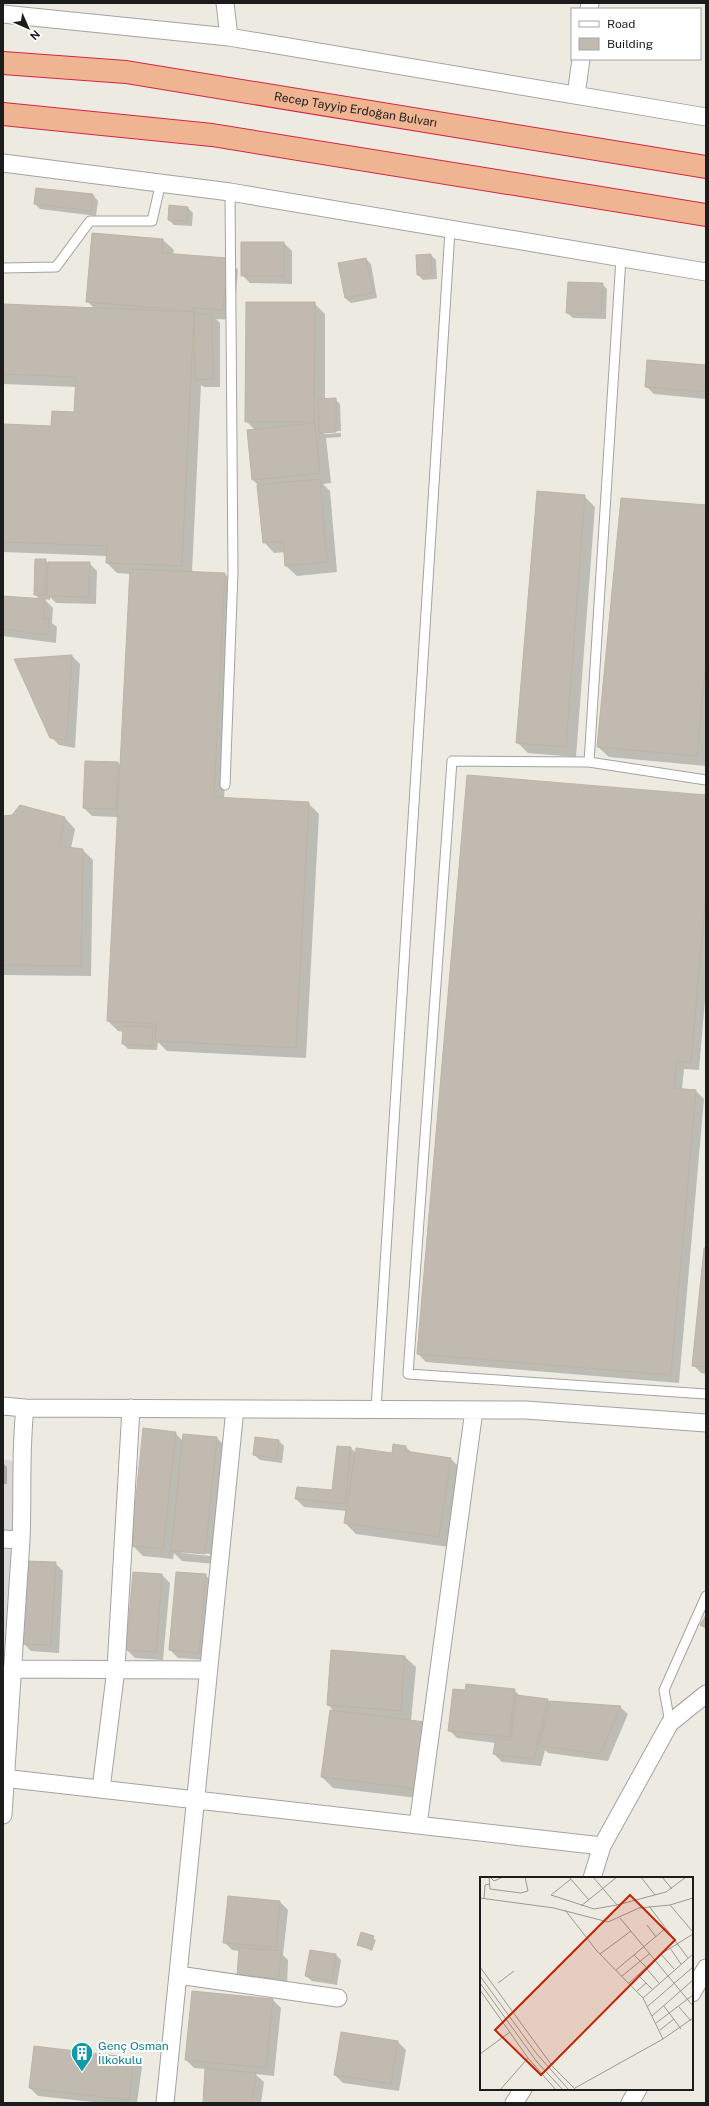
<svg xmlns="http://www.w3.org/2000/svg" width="709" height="2106" font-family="'Public Sans',sans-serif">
<rect width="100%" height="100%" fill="#edebe1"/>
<!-- residential -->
<path fill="#dad9d8" d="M3,1459l26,5 -26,225z"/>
<!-- shadow -->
<path fill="#0003" fill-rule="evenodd" d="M37,189l56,6 5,6 -2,15 -56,-7 -5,-5z
M188,208l5,5 -1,13 -18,-1 -5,-5z
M93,234l70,6 11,10 -1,5 55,4 10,11 -4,50 -18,-1 4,4v64h-16l-3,-2 -9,188 33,1 11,11 -12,214 84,4 11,11 -13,244 -139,-7 -9,-9 -1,8 -29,-1 -5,-5 1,-12 -6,-1 -10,-10 10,-204 -26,-1 -8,-8 34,-45 3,3 10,-192 -14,-1 -10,-10v-7l-104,-4v-127l49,2 23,-14 2,-26 -74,-3v-79l92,4 -8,-8z
M284,243l8,8v33l-42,-1 -8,-8z
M431,255l5,5 1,19 -14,1 -5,-5z
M366,259l5,5 6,34 -26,5 -6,-5z
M602,284l5,5 -1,30 -33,-1 -6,-5z
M314,303l11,11v85h10l5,5 1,27 -18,1 2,2 16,-1v4l-15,1 5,45 -8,1 7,7 7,81 -40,4 -11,-10 -1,-14 -11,1 -10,-11 -6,-57 -5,-5 2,-50 -9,-9z
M706,366v33l-52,-5 -8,-8z
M584,496l11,11 -19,250 -48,-4 -11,-11z
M706,506v260l-97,-9 -11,-10z
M45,560l3,3h41l8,8 -1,33 -40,-1 -6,-6v3l-6,-1 9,9 -1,15 5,4 -1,16 -53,-7v-39l37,3 -5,-6z
M72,656l8,8 -5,84 -16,-3 -8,-8z
M706,796v193l-7,81 -15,-1 -2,21 14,1 8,8 -25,284 -253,-21 -8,-8z
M3,817l62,1 10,11 -4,19 12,2 10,10 -2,116 -88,-1z
M706,1249v125l-5,-1 -8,-8z
M175,1433l8,8 34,-3 10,10 -12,116 -33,-3 -8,-8 -1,6 -30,-3 -11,-11zM182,1551l28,3v2l-28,-3z
M256,1438l23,3 5,5 -2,17 -22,-3 -6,-5z
M405,1446l7,7 39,6 10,10 -12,78 -93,-13 -11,-11 2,-12 -43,-4 -8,-8 37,-8 18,-43 5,5 37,1z
M3,1463l4,4v17h-4z
M55,1563l8,8 -4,82 -28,-2 -8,-8z
M162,1575l8,8 -7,77 -28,-2 -8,-8z
M205,1575l8,8 -6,77 -29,-2 -8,-8z
M332,1651l73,6 11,10 -5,54 15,78 -93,-11 -11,-11 13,-65 -7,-7z
M514,1690l6,6 28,4 2,2 70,5 8,7 -20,47 -60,-8 -3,-3 -4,16 -39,-4 -8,-8 2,-11 -39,-5 -8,-8 17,-39z
M280,1902l8,8 -5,45 5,5 -1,26 -49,-11 2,-24 -8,-1 -8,-8z
M362,1934l14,6 -4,11 -14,-7z
M336,1955l5,5 -4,25 -25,-4 -6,-5z
M193,1993l80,7 8,8 -7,68 -19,-2 9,8 -3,21h-57l2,-34 -12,-1 -8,-8z
M398,2042l8,8 -7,41 -56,-8 -8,-8z
M134,2059l8,8 -5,36h-35l-64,-7 -8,-8z"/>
<!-- building -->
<path fill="#c1bab1" stroke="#beb4a4" d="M36,188l57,6 -2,17 -57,-7z
M169,205l19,2 -1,14 -19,-1z
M92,233l71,6 -1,14 66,5 -5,52 -30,-2v3l-107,-9z
M241,242h43v34h-43z
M431,254l1,21h-15l-1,-20z
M366,258l7,35 -28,5 -7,-35z
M568,282l35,1 -2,31 -35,-1z
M246,302h69l-1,120h-69z
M3,304l191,8 -12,254 -76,-3 1,-17 -104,-4v-118l48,2 1,-15 22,1 2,-35 -73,-3z
M194,314h18l1,65 -18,1z
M647,360l59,5v27l-61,-5z
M336,398v34l-17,1 -1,-34z
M315,423l5,50 -68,7 -5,-50z
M320,479l7,83 -42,4 -2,-25 -20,2 -6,-58z
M537,491l48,4 -19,252 -50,-4z
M621,498l85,7v155l-9,96 -100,-9z
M35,559h11l-1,36h-11z
M48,562h42l-1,35 -42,-1z
M130,569l95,4 -11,224 95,5 -13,246 -141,-7 1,-17 -49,-3z
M3,596l42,3 -1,20 5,-1 -1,17 -45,-6z
M72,655l-5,85 -17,-2 -36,-79z
M85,761l33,1 -2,47 -33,-1z
M467,775l239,20v99l-15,168 -14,-1 -3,27 22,2 -25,285 -254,-21z
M20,805l45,12 -6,29 24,3 -2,117 -78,-1v-149l9,-1z
M123,1026l30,1 -1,19 -30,-2z
M704,1248h2v119l-14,-1z
M143,1428l33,4 -13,117 -32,-3z
M183,1434l34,3 -12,117 -34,-3z
M255,1437l24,3 -2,18 -24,-3z
M393,1444l13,2 -1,5 46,7 -12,79 -95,-14 12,-75 36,5z
M337,1446l14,1 -6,57 -50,-5 2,-12 35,3z
M26,1561l30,1 -5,83 -29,-1z
M133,1572l29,2 -6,78 -30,-2z
M176,1572l30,2 -7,79 -30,-3z
M706,1615v13l-6,-3z
M331,1650l74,6 -4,55 -74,-6z
M466,1684l49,5 -6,48 -61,-6 5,-42 12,1z
M516,1695l32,4 -14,60 -41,-5 3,-16 15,2z
M550,1701l71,5 -21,48 -61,-8z
M330,1710l95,12 -9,67 -95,-12z
M228,1896l52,5 -4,46 -53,-4z
M361,1932l13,4 -4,13 -13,-4z
M239,1947l42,4 -2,27 -42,-2z
M310,1950l26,4 -4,27 -27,-5z
M192,1991l81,8 -7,69 -81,-8z
M341,2032l57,9 -7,43 -57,-9z
M34,2046l100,12 -5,42 -100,-12z
M205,2068l51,5 -4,30h-49z"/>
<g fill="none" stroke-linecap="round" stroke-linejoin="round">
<!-- service casing -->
<g stroke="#a3a3a3" stroke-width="11">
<path id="service" d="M3,268l53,-1 34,-46h62l9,-39
M589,762l32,-504
M706,780l-117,-18 -137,-1 -44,613 298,20
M225,785l8,-213 -3,-380
M376,1409l74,-1179
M670,1723l-6,-33 42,-94"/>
</g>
<!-- minor casing -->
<g stroke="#a3a3a3" stroke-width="19">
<path id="minor" d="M225,3l4,34
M589,9l1,-6
M3,14l226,23 477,80
M576,95l5,-36
M3,163l227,29 476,80
M3,1406l22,2 501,2 180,13
M3,1539l18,1
M12,1669l196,1
M3,1778l599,68
M101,1789l15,-120 15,-261
M3,1815l18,-275c2,-44 -1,-89 4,-132
M418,1825l56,-415
M592,1878l10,-32 68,-123 36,-29
M178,1975l160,23
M692,1993l14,-25
M165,2103l70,-694
M514,2103l9,-14
M630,2103l8,-14"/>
</g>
<!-- trunk casing -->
<g stroke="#d32643" stroke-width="24">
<g id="trunk">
<path id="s1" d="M3,63l123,9 580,95"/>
<path d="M3,114l209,21 494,80"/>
</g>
</g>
<!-- service -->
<use href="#service" stroke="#fff" stroke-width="9"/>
<!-- minor -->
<use href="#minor" stroke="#fff" stroke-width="17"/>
<!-- trunk -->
<use href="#trunk" stroke="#efb592" stroke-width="22"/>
</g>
<!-- icons -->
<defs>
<g id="building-pin" transform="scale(1.15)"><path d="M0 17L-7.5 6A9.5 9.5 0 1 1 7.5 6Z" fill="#0f9aa8" stroke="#fff"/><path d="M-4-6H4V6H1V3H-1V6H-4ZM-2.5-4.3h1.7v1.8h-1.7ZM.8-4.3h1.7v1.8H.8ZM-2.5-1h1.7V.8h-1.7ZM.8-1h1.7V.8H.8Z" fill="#fff"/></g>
</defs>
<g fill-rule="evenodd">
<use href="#building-pin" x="82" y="2053"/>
</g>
<g text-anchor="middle" stroke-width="4" stroke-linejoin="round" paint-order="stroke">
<!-- street labels -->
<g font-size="12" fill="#1c1c1c" stroke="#fff">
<text dy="4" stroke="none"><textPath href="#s1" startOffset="356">Recep Tayyip Erdoğan Bulvarı</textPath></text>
</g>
<!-- culture labels -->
<g font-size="12" fill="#0d838f" stroke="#fff" text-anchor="start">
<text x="98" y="2050">Genç Osman<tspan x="98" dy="14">İlkokulu</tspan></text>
</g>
</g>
<!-- overview -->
<g transform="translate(480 1877)">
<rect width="213" height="213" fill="#edebe1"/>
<path fill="none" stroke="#999892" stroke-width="1" d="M9,0l1,12 31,4 7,-2 -3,-14M10,0l4,4 9,-4M89,0l20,23M113,0l24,28 49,-13 20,-15M161,0l14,18M182,0l10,12M91,2l-20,16 43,14 23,-4M0,21l74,10 54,14 31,-14 31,-3 23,-7M4,22l1,-14 5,-1M190,28l23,27M101,29l36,-29M169,29l39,52M85,33l32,41 46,47 20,41 -88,49M140,41l73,88M167,48l9,12M190,71l11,16M120,77l31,-23M181,77l13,15M154,78l12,12M0,90l73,100 23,23M166,91l13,15M136,93l50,-42M158,98l14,14M0,99l56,77 33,37M142,99l27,-22M0,106l57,79 26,28M18,106l16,-12M149,106l32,-29 32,-20M0,113l48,68 28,32M157,114l9,-8M163,121l50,-44M184,129l17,23M167,130l46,-40M199,130l12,14M172,139l41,-36M176,146l37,-28M180,153l14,-11M183,162l30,-21M0,177l30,-22M20,213l28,-32"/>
<path fill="#c42403" fill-opacity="0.15" stroke="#c42403" stroke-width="2" d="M150,18l45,45 -134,135 -46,-45z"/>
<rect width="213" height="213" fill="none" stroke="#1c1c1c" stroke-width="2"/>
</g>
<!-- border -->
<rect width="709" height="2106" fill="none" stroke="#1c1c1c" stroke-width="8"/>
<!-- legend -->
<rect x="571" y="8" width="130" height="52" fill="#ffffff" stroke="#a4a4a4"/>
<rect x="579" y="21" width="20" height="6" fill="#ffffff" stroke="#a4a4a4"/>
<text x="607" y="28" font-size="12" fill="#1c1c1c">Road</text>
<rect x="579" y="38" width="20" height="12" fill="#c1bab1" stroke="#a4a4a4"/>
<text x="607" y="48" font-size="12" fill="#1c1c1c">Building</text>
<!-- north arrow -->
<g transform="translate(28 28) rotate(135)" stroke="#ffffff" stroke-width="3" paint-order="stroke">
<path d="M0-3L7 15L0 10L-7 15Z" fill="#1c1c1c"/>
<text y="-6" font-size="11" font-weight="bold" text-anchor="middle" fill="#1c1c1c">N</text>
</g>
</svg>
